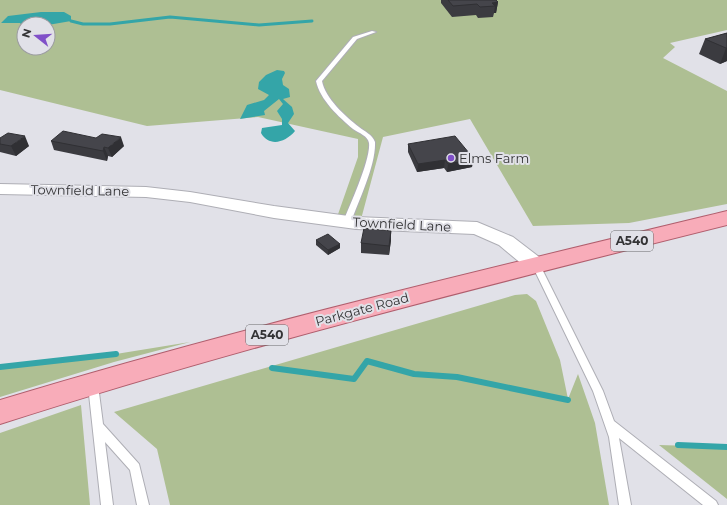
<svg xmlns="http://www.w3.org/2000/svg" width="727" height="505" font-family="Montserrat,sans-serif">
<rect width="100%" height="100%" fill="#e1e1e8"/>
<!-- green -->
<path fill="#aebf93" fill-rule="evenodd" d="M0,0h727v30l-57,13 5,4 -12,11 64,33v113l-98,19 -96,3 -63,-107 -87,18 -23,86 -24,-3 22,-63v-18l-100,-22 -111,9 -147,-36zM24,24h24v24h-24z
M527,294l9,7 24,59 8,39 10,-25 17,49 14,82h-439l-13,-56 -43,-37 401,-117z
M190,342l-76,20 -114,35v-30l116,-13z
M81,405l9,100h-90v-72z
M659,445l68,2v52z"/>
<!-- water -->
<path fill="#34a5a8" d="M41,12h23l7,4v5l-23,4 -24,-1v4l-4,-5h-19l7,-7z
M277,70l7,1 1,2 -3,6 1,6 6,4 1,8 -7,2 9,8 2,7 -6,9 7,8c-10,12 -26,16 -34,2l1,-5 20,-3v-6l-5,-8 6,-7 -4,-5 -15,12 1,4 -25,4 7,-14 17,-5 5,-5 -11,-6 1,-7 7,-7z"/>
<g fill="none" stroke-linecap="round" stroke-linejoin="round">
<!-- stream-far1 -->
<path stroke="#34a5a8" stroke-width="3" d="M71,21l12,3h27l60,-7 89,8 53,-4"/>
<!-- stream -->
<path stroke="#34a5a8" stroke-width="6" d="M0,367l116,-13
M272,368l82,11 13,-18 47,13 43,3 111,23
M678,445l49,2"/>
<!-- service casing -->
<g stroke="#aeaeb5" stroke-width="2">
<path id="service" d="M372,31l4,1 -19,7 -35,42c3,17 24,36 37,46 6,5 13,7 16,15 1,23 -16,58 -24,80l-4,2 -4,-2c7,-17 28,-63 26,-79 -1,-7 -10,-10 -16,-14 -14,-12 -33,-29 -37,-48l37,-44z
M536,262l4,3 63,126 11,30 102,80 2,4h-15l-84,-67 12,67h-12l-10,-68 -16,-46 -61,-126z
M93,381l4,1 1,3 5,39 36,40 10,41h-12l-7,-35 -25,-28 8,63h-12l-13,-120 1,-3z"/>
</g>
<!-- tertiary casing -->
<g stroke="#aeaeb5" stroke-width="2">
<path id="tertiary" d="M0,184l146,3 44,5 84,14 82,11 121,5 36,15 30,23 3,5 -3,5 -7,2 -7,-2 -30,-25 -25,-11 -118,-5 -82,-11 -84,-16 -44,-5 -146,-3z"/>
</g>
<!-- primary casing -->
<g stroke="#b05e6d" stroke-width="2">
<path id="primary" d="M727,211v14c-244,61 -487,122 -727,199v-24c240,-73 483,-130 727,-189z"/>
</g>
<!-- service -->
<use href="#service" fill="#fff" fill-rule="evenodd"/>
<!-- tertiary -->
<use href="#tertiary" fill="#fff" fill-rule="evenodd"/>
<!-- primary -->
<use href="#primary" fill="#f8acb9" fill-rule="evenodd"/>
</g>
<!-- wall -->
<path fill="#3b3b40" d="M441,0h55l2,2 -2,11h-2l-1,4 -15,1 -2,-3 -24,2 -11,-14z
M727,33v28l-7,3 -21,-10 6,-15z
M0,138l29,8 -13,10 -16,-4z
M51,141l73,5 -12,11 -4,-1 -1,5 -53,-11z
M408,144l64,23 -25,5 -3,-4 -27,4 -9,-20z
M391,231v9l-2,15 -28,-2v-10z
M316,240l24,4v4l-12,7 -12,-10z"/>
<!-- shaded-wall -->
<path fill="#303034" d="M498,2l-2,11h-2l1,-7 -3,-3z
M726,48h1v13l-7,3z
M25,136l4,10 -13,10 -5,-10z
M121,137l3,9 -12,11 -4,-9z
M104,147l4,9 -1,5 -4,-10z
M474,159l-2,8 -25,5 1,-8z
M445,160l-1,8 -27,4 1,-8z
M391,231v9l-2,15v-9z
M340,244v4l-12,7v-5z"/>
<!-- building -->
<path fill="#45454b" stroke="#303034" d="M448,0h48l2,2 -6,1 3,3 -15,1 -3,-3 -24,2z
M727,33v15h-1l-21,-9z
M63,131l33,7 6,-4 19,3 -13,11 -4,-1 -1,4 -52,-10z
M8,133l17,3 -14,10 -11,-2v-6z
M455,136l19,23 -26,5 -3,-4 -27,4 -10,-20z
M364,228l27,3 -2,15 -28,-3z
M328,234l12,10 -12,6 -12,-10z"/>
<!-- markers -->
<circle fill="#8050c8" stroke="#e1e1e8" stroke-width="1.5" cx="451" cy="158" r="4"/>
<g text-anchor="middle" stroke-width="4" stroke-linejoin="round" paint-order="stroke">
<!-- shield labels -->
<g fill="#e1e1e8" stroke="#68686b" stroke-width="1">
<rect x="611" y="231" width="42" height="20" rx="3"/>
<rect x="246" y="325" width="42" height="20" rx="3"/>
</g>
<g font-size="12" font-weight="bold" fill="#343436">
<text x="632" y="245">A540</text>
<text x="267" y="339">A540</text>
</g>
<!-- poi labels -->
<g font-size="13" fill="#343436" stroke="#e1e1e8" text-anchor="start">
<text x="459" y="163">Elms Farm</text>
</g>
<!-- street labels -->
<g font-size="13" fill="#343436" stroke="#e1e1e8">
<text transform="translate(80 190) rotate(1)" y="5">Townfield Lane</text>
<text transform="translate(402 224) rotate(3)" y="5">Townfield Lane</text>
<text transform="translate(362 309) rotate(-15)" y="5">Parkgate Road</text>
</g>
</g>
<!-- north arrow -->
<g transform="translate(36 36) rotate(287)"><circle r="19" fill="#e1e1e8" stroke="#9c9ca1"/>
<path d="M0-3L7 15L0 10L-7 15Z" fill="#8050c8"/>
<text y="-6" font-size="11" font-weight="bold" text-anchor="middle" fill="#343436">N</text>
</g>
</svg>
